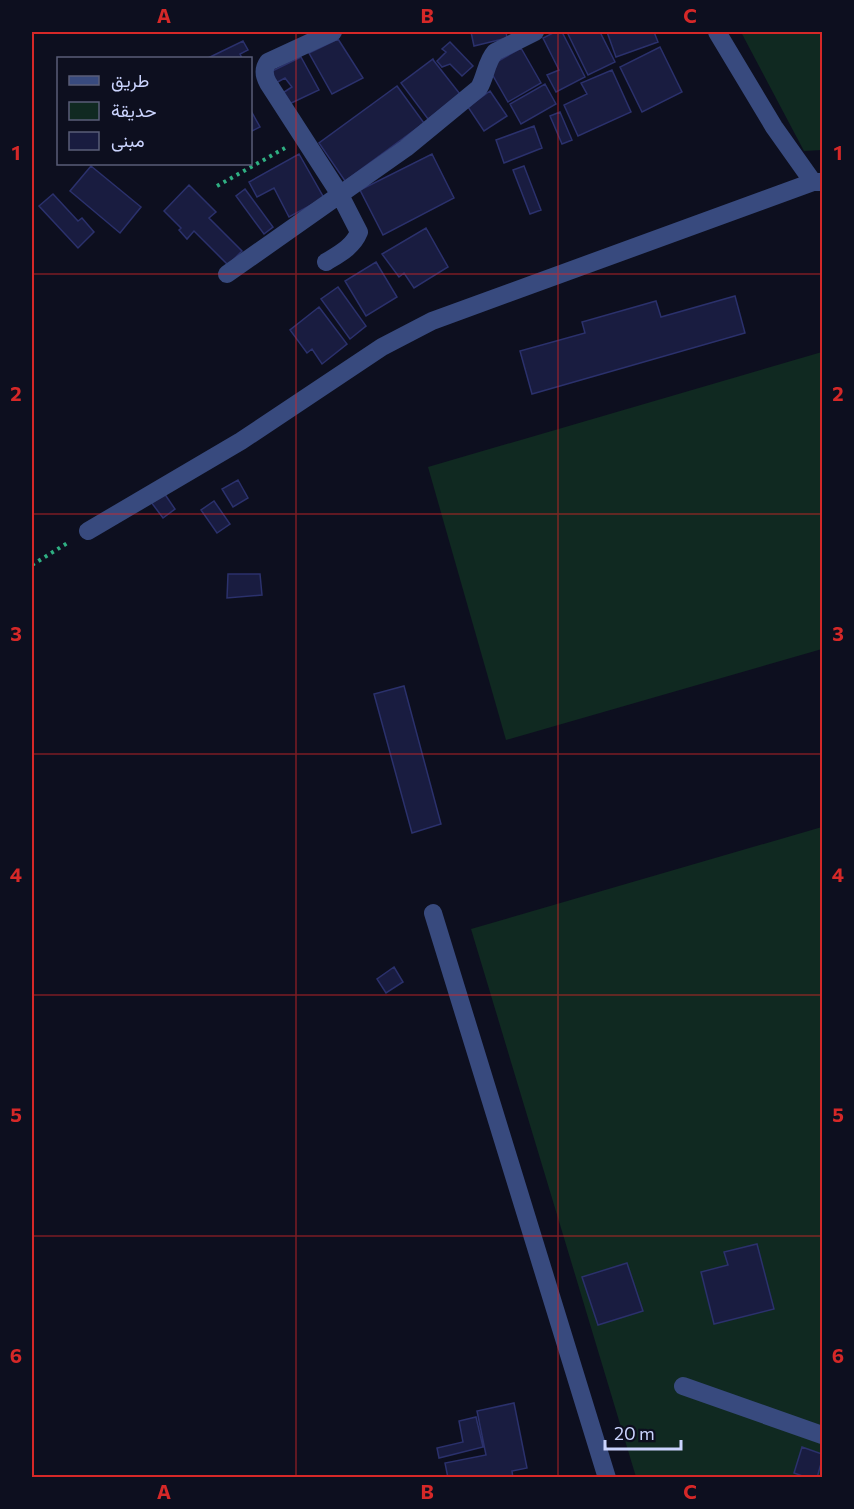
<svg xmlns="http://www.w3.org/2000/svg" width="854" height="1509" font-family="Commissioner,Vazirmatn,sans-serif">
<rect width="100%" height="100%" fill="#0d0f1f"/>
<!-- green -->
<path fill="#102921" d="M741,32h81v118l-18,1z
M822,352v297l-316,91 -78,-273z
M822,827v650h-186l-165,-548z"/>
<!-- building -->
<path fill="#191c40" stroke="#2b316c" stroke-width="1.5" d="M471,32h35l1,6 -33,8z
M555,32h7l23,45 -29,15 -9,-17 12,-5 -16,-32z
M567,32h33l15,30 -27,13z
M607,32h47l4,10 -42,15z
M338,39l25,39 -31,16 -23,-41z
M243,41l5,9 -8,4 2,4h-34z
M450,42l23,24 -11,10 -12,-12 -8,3 -5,-6 9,-9 -4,-3z
M660,47l22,45 -40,20 -22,-45z
M521,48l20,35 -33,19 -20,-35z
M301,57l18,33 -32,15 -9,-9 14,-9 -7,-9 -11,6 -8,-10z
M433,59l1,2 26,33 -32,25 -27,-36z
M612,70l19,42 -53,24 -14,-31 23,-11 -6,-11z
M545,84l11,20 -35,20 -11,-20z
M397,86l27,37 -79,58 -26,-38z
M490,91l17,25 -23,15 -16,-24z
M250,109l10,18 -10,5z
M560,112l12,28 -10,4 -12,-28z
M534,126l8,22 -38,15 -8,-23z
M299,154l25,44 -35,19 -15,-29 -17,9 -8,-15z
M432,154l22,44 -71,37 -23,-45z
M91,166l50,41 -21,26 -50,-42z
M524,166l17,44 -11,4 -17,-44z
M189,185l27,27 -7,6 33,33 -14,14 -34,-34 -7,8 -8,-9 2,-2 -17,-17z
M245,189l28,38 -9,7 -28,-38z
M53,194l25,27 4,-3 12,14 -16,16 -39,-42z
M426,228l22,39 -34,21 -10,-15 -5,4 -17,-23z
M376,262l21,35 -31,19 -21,-35z
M338,287l28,39 -16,13 -29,-40z
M735,296l10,37 -213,61 -12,-43 65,-18 -3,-11 74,-21 5,16z
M319,307l28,37 -25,20 -10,-15 -5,4 -17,-23z
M238,480l10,18 -15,9 -11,-18z
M164,493l11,16 -12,9 -12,-16z
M214,501l16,23 -13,9 -16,-23z
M228,574h32l2,21 -35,3z
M404,686l37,138 -29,9 -38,-139z
M394,967l9,15 -17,11 -9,-14z
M757,1244l17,65 -60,15 -13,-52 27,-7 -4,-13z
M627,1263l16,48 -45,14 -16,-48z
M514,1403l13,65 -15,3 1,7h-65l-3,-15 41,-8 -9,-44z
M476,1417l7,30 -44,11 -2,-10 26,-6 -4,-21z
M802,1447l20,7v6l-5,18h-9l-14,-5z"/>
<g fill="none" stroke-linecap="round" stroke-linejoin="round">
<!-- path -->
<path stroke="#2faf82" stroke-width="4" stroke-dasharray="3 4.5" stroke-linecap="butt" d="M217,186l68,-38
M32,565l37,-23"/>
<!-- minor -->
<path stroke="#384a7e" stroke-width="18" d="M717,32l57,95 39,55h9
M326,262c13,-8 27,-15 33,-30l-20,-39 -71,-110c-4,-7 -5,-14 0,-21l65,-30
M227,274l179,-126 73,-60c7,-12 7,-26 16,-36l40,-20
M88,531l153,-90 141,-94 50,-26 381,-139
M433,913l174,565
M683,1386l139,49"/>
</g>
<!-- grid -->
<path fill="none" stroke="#d62828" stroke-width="1.5" stroke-opacity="0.55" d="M296,32v1446M558,32v1446M32,274h790M32,514h790M32,754h790M32,995h790M32,1236h790"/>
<!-- border -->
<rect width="854" height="1509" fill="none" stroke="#0d0f1f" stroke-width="66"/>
<!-- legend -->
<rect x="57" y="57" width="195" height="108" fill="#0d0f1f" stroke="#595e78" stroke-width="1.5"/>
<rect x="69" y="76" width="30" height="9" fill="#384a7e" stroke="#595e78" stroke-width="1.5"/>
<text x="111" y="87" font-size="18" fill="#cbd4fe">طريق</text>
<rect x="69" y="102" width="30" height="18" fill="#102921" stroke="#595e78" stroke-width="1.5"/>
<text x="111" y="117" font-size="18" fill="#cbd4fe">حديقة</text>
<rect x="69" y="132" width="30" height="18" fill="#191c40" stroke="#595e78" stroke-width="1.5"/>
<text x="111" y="147" font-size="18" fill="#cbd4fe">مبنى</text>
<!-- scale -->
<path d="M605 1440v9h76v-9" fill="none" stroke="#cbd4fe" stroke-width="3"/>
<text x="614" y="1440" font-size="18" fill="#cbd4fe" stroke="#0d0f1f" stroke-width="4.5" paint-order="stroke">20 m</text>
<rect x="33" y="33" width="788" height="1443" fill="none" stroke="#d62828" stroke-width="2"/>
<g font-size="20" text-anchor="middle" font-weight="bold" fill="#d62828">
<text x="164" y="23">A</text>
<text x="427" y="23">B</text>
<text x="690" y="23">C</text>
<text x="16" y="160">1</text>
<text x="838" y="160">1</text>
<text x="16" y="401">2</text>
<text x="838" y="401">2</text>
<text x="16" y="641">3</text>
<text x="838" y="641">3</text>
<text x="16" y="882">4</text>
<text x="838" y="882">4</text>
<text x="16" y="1122">5</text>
<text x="838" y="1122">5</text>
<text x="16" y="1363">6</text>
<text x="838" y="1363">6</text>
<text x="164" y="1499">A</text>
<text x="427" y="1499">B</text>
<text x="690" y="1499">C</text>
</g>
</svg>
